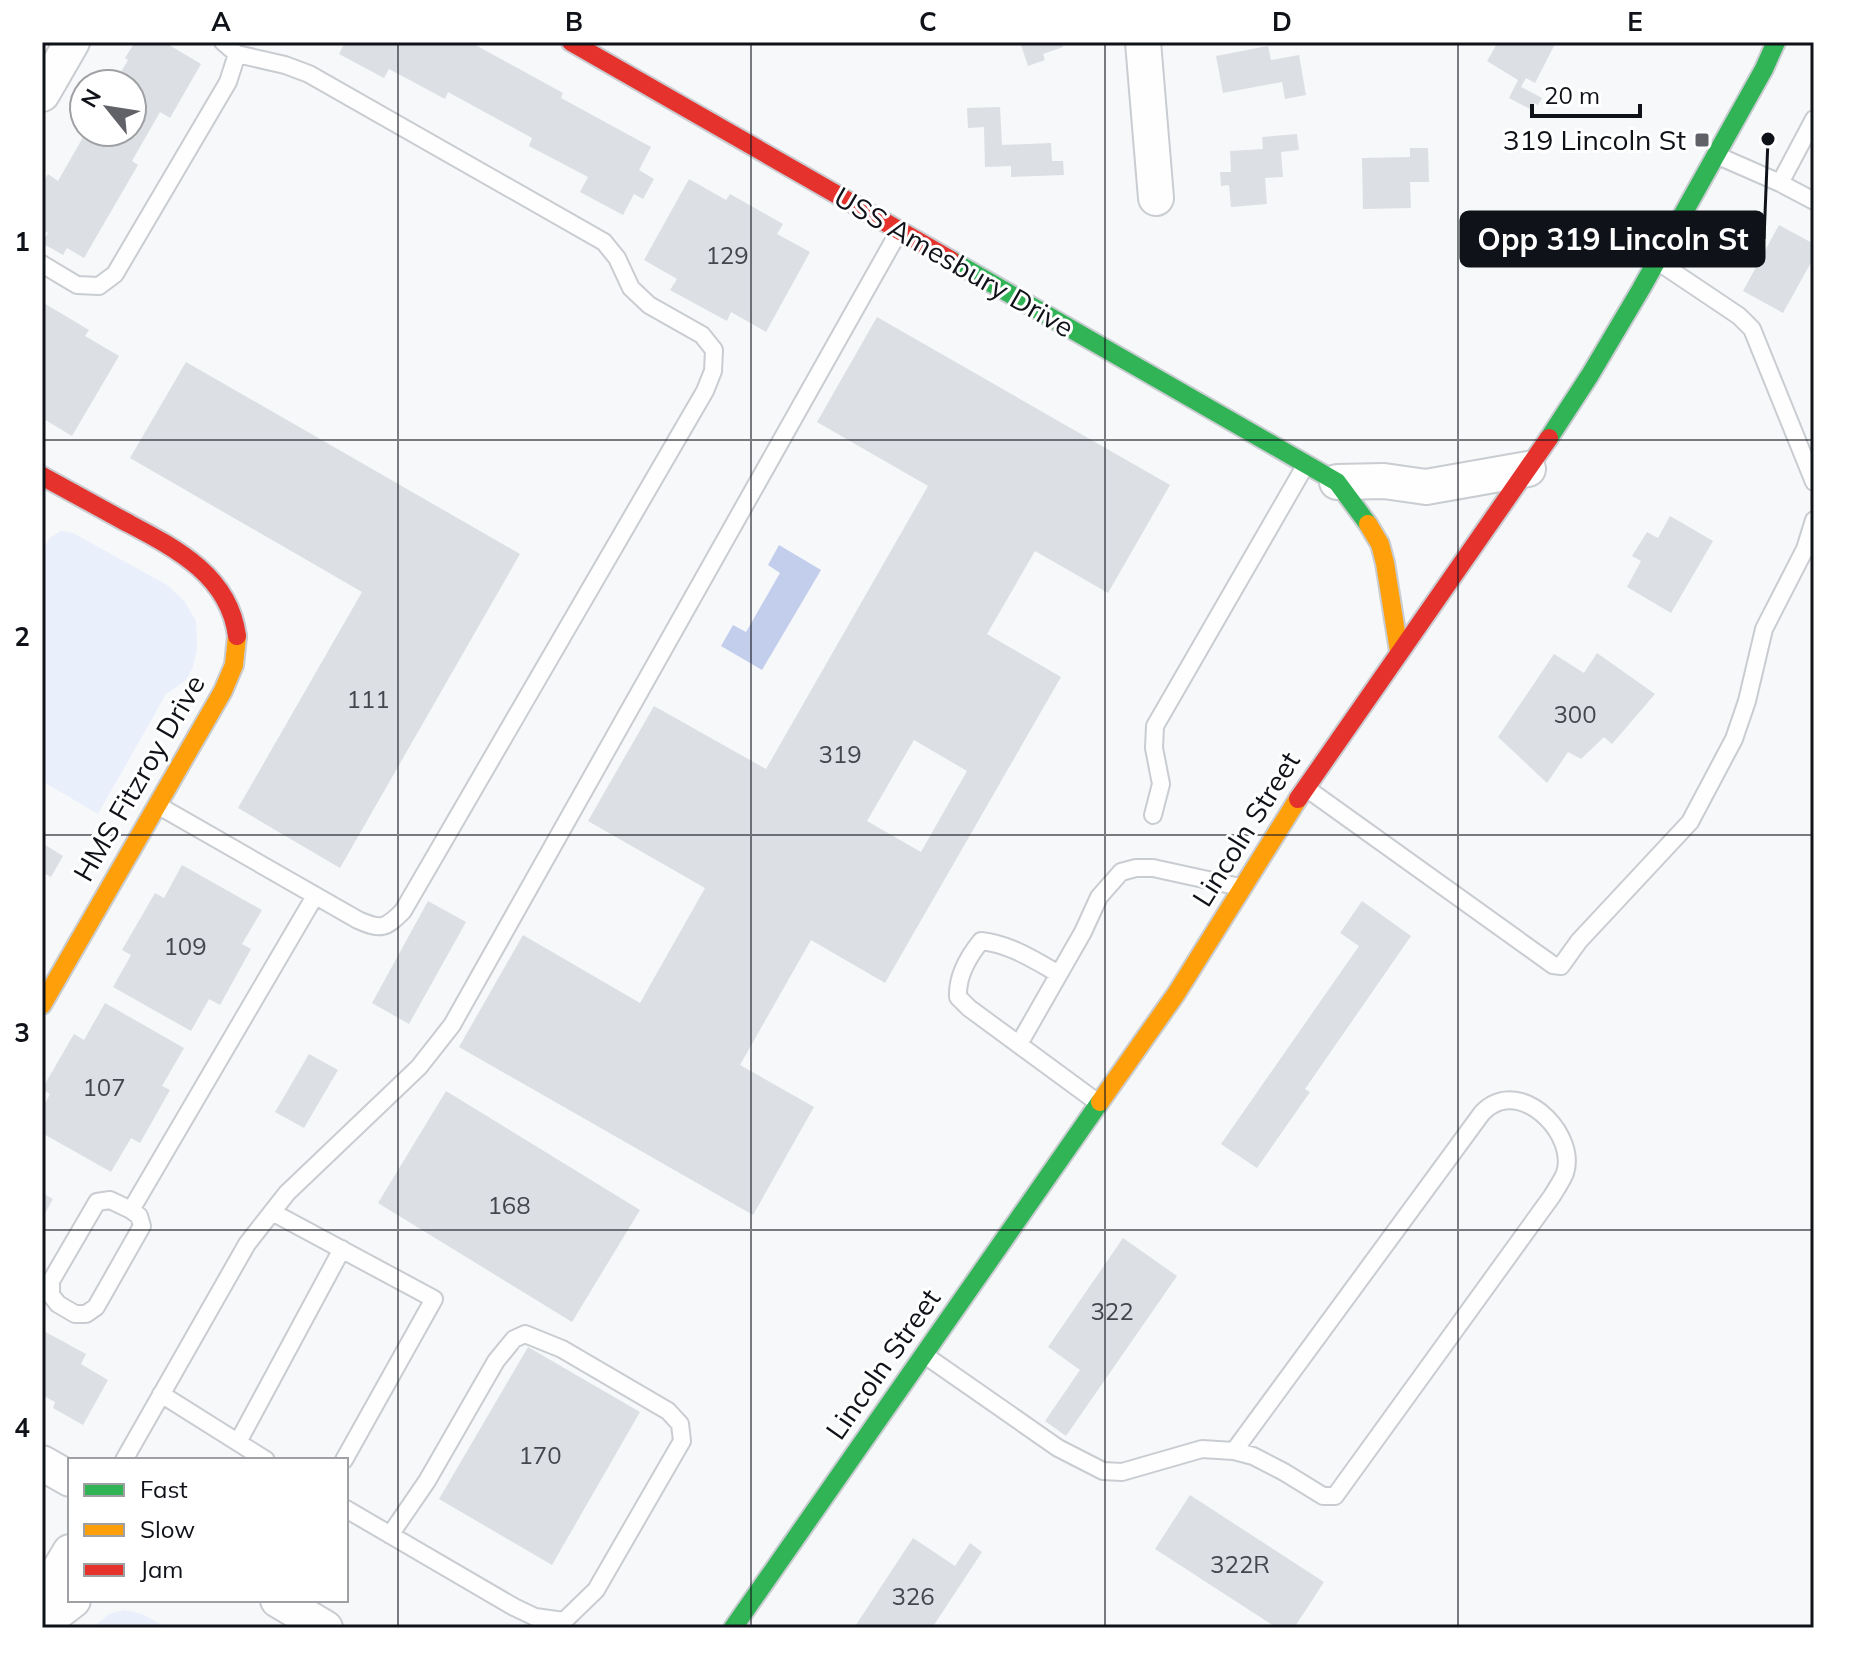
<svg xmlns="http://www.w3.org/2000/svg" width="1856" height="1670" font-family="Mulish,sans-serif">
<rect width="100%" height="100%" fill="#f6f8fa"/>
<!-- green -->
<path fill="#eaeffc" d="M61,531l12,2 94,52 17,16 12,20 1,27 -4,19 -7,13 -20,14 -68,120 -56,-33v-230l8,-13z
M125,1610l17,4 26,14h-75l16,-14z"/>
<!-- water -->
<path fill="#c3ceed" d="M779,545l42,25 -59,100 -41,-24 12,-21 13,7 34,-59 -12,-8z"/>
<!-- building -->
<path fill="#dcdfe4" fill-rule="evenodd" d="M135,42h29l37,22 -31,54 -10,-6 -28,49 6,4 -54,93 -17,-10 -4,7 -21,-12 6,-10 -6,-4v-45l6,-10 10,7 28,-49h46v-48h-18l14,-24 -3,-2z
M345,42h125l93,51 -2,5 90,49 -12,23 15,9 -11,20 -9,-5 -11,21 -43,-23 8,-15 -59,-31 3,-8 -84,-46 -3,7 -56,-30 -5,9 -45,-24z
M1020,42h42l1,5 -20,7 2,6 -17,6z
M1498,42h58l-21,41 -9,-5 -5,9 21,11 -4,7 -4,-2 -4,6 -21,-11 9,-18 -31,-19z
M1268,46l3,14 28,-5 7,40 -21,4 -3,-17 -59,11 -7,-37z
M1000,107l2,38 49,-2 1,18h11l1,14 -53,2v-11l-26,1 -1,-40 -16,1 -1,-20z
M1297,134l2,16 -18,2 2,25 -18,1 2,26 -36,3 -2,-22 -8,1 -1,-14h11l-1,-21 33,-2 -1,-12z
M1410,148h18l1,34h-19l1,26 -48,1 -1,-51 48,-1z
M689,179l37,21 4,-6 53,30 -6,10 33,18 -44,80 -35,-20 -4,9 -57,-31 7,-11 -33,-19z
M1779,225l35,19v13l-31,56 -40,-22z
M42,302l47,28 -4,6 34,20 -47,80 -30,-18z
M877,317l293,168 -62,108 -73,-42 -48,83 74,43 -176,306 -74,-43 -71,125 74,42 -61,108 -294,-168 64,-112 117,68 65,-115 -117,-67 66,-115 112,63 162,-283 -111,-64zM914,740l53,31 -46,81 -54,-31z
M186,362l334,192 -180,314 -102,-60 124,-216 -232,-134z
M1670,516l43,25 -42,72 -44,-26 14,-26 -9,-5 15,-24 11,6z
M1597,653l58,41 -43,50 -8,-7 -23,22 -13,-7 -21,31 -49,-46 56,-83 30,19z
M42,843l21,13 -12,21 -9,-5z
M182,865l80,45 -20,34 9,5 -31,56 -11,-6 -18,32 -78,-44 18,-32 -9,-5 33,-57 9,5z
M428,901l38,21 -57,102 -37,-21z
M1362,901l49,35 -106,153 5,3 -53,76 -36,-24 138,-198 -19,-13z
M105,1003l79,45 -22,38 8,4 -30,53 -9,-5 -20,34 -69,-39v-24l8,-15 -8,-5 32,-55 10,6z
M309,1054l29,16 -34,58 -29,-16z
M446,1091l194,119 -68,112 -194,-119z
M42,1193l11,6 -11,20z
M1123,1238l54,38 -111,160 -21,-15 35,-51 -32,-23z
M42,1330l44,24 -5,10 27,16 -25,45 -30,-17 2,-6 -13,-7z
M528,1347l112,65 -88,153 -113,-66z
M1190,1495l134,87 -30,46h-17l-122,-79z
M913,1538l42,28 15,-23 12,9 -50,76h-78z"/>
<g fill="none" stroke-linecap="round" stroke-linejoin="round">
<!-- lane casing -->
<g stroke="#c9ccd1" stroke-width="20">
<path id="lane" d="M1716,155l64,28 34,-64
M1780,183l34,18
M1657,261l82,55 13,13 62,153
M42,264l35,21 22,1 16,-12 113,-192 9,-28
M1306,788l247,177 8,1 18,-25 111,-119 44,-83 13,-38 17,-72 41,-80 9,-29
M159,806l199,114c23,10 27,9 45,-9l302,-520 8,-20 1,-21 -12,-15 -53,-30 -18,-17 -14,-30 -13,-16 -295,-168 -24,-9 -48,-11 -14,-12
M1153,815l8,-31 -7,-36 1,-22 150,-260
M1059,974c-25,-14 -49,-30 -78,-33 -13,16 -24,36 -23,56l11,11 128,94
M1019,1044l64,-112 16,-35 22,-25 15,-4h17l87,19
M131,1210l8,6 3,10 -46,81 -10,7h-11l-17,-10 -7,-9v-14l46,-79 13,-2 21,10 184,-314
M272,1212l162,87 -90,161
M926,1356l132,92 45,23 19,1 80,-23 32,2 19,5 31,16 39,24h12l217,-300c4,-7 10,-15 13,-23 12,-36 -37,-89 -73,-68 -4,2 -7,5 -10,8l-248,338
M161,1394l105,66
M238,1442l104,-193
M124,1460l123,-216 40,-51 132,-126 33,-42 446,-792
M346,1509l168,98 21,10 29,4 32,-31 86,-149 -2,-17 -12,-13 -106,-62 -37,-15 -11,5 -18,22 -69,120 -37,54"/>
</g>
<!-- street casing -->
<g stroke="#c9ccd1" stroke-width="38">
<path id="street" d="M1143,42l13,156
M42,94l30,-52
M1337,482l47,-1 42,6 102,-18
M42,1463l28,16
M42,1599l28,-47
M278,1600l47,28
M42,1624l31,-24"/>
</g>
<!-- fast casing -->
<g stroke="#c9ccd1" stroke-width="22">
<path id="fast" d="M951,260l386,222 31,42
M1549,438l41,-63 51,-86 123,-220 12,-27
M733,1628l367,-526"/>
</g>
<!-- slow casing -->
<g stroke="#c9ccd1" stroke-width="22">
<path id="slow" d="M1368,524l12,20 5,19 14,88
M42,1005l181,-314 11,-26 3,-29
M1100,1102l76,-108 122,-195"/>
</g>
<!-- jam casing -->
<g stroke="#c9ccd1" stroke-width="22">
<path id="jam" d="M571,42l380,218
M42,476c27,15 55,30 82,45 49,26 105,53 113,115
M1298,799l251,-361"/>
</g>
<!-- lane -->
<use href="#lane" stroke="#fefefe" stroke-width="16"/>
<!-- street -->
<use href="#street" stroke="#fefefe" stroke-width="34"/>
<!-- fast -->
<use href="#fast" stroke="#30b455" stroke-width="18"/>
<!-- slow -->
<use href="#slow" stroke="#ff9f0a" stroke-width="18"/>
<!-- jam -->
<use href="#jam" stroke="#e5322d" stroke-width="18"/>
</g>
<!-- grid -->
<path fill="none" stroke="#101219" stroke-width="2" stroke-opacity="0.55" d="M398,42v1586M751,42v1586M1105,42v1586M1458,42v1586M42,440h1772M42,835h1772M42,1230h1772"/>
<!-- markers -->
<rect fill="#606268" stroke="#fff" stroke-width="3" x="1694" y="132" width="16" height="16" rx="4"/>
<g text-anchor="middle" stroke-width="6" stroke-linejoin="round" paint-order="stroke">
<!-- number labels -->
<g font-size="24" fill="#44464d">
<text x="727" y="264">129</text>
<text x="368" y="708">111</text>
<text x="1575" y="723">300</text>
<text x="840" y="763">319</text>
<text x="185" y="955">109</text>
<text x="104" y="1096">107</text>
<text x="509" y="1214">168</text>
<text x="1112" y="1320">322</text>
<text x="540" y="1464">170</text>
<text x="1240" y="1573">322R</text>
<text x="913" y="1605">326</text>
</g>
<!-- poi labels -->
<g font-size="28" fill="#101219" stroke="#fff" text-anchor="end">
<text x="1686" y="150">319 Lincoln St</text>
</g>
<!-- street labels -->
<g font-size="28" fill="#101219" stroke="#fff">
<text transform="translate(954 262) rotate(30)" y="10">USS Amesbury Drive</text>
<text transform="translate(139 778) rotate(-60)" y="10">HMS Fitzroy Drive</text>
<text transform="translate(1246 829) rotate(-58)" y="10">Lincoln Street</text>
<text transform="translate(883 1364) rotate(-55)" y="10">Lincoln Street</text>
</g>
</g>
<!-- callouts -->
<path fill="none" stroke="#101219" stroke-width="3" d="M1768 139L1764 239"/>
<circle fill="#101219" stroke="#fff" stroke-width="3" cx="1768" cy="139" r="8"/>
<rect fill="#101219" stroke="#101219" stroke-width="3" x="1461" y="212" width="303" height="54" rx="8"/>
<g font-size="30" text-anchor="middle" font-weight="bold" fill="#fff">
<text x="1613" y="250">Opp 319 Lincoln St</text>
</g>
<!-- border -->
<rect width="1856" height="1670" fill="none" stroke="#ffffff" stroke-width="88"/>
<!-- legend -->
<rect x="68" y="1458" width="280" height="144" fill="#ffffff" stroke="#9fa0a3" stroke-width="2"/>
<rect x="84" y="1484" width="40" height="12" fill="#30b455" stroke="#9fa0a3" stroke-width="2"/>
<text x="140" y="1498" font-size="24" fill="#101219">Fast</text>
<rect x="84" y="1524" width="40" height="12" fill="#ff9f0a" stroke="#9fa0a3" stroke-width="2"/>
<text x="140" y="1538" font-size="24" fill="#101219">Slow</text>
<rect x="84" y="1564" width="40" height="12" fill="#e5322d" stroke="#9fa0a3" stroke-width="2"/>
<text x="140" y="1578" font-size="24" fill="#101219">Jam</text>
<!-- north arrow -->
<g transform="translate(108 108) rotate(300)"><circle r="38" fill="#ffffff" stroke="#9fa0a3" stroke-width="2"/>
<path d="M0-6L14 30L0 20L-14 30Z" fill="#606268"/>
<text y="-12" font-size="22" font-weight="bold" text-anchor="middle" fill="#101219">N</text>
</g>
<!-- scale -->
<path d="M1532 104v12h108v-12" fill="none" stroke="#101219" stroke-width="4"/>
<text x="1544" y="104" font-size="24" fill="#101219" stroke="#ffffff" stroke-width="6" paint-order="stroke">20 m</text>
<rect x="44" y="44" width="1768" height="1582" fill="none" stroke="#101219" stroke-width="3"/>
<g font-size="26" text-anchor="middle" font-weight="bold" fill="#101219">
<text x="221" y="31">A</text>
<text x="574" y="31">B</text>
<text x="928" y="31">C</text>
<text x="1282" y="31">D</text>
<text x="1635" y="31">E</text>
<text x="22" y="251">1</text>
<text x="22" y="646">2</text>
<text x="22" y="1042">3</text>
<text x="22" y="1437">4</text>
</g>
</svg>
